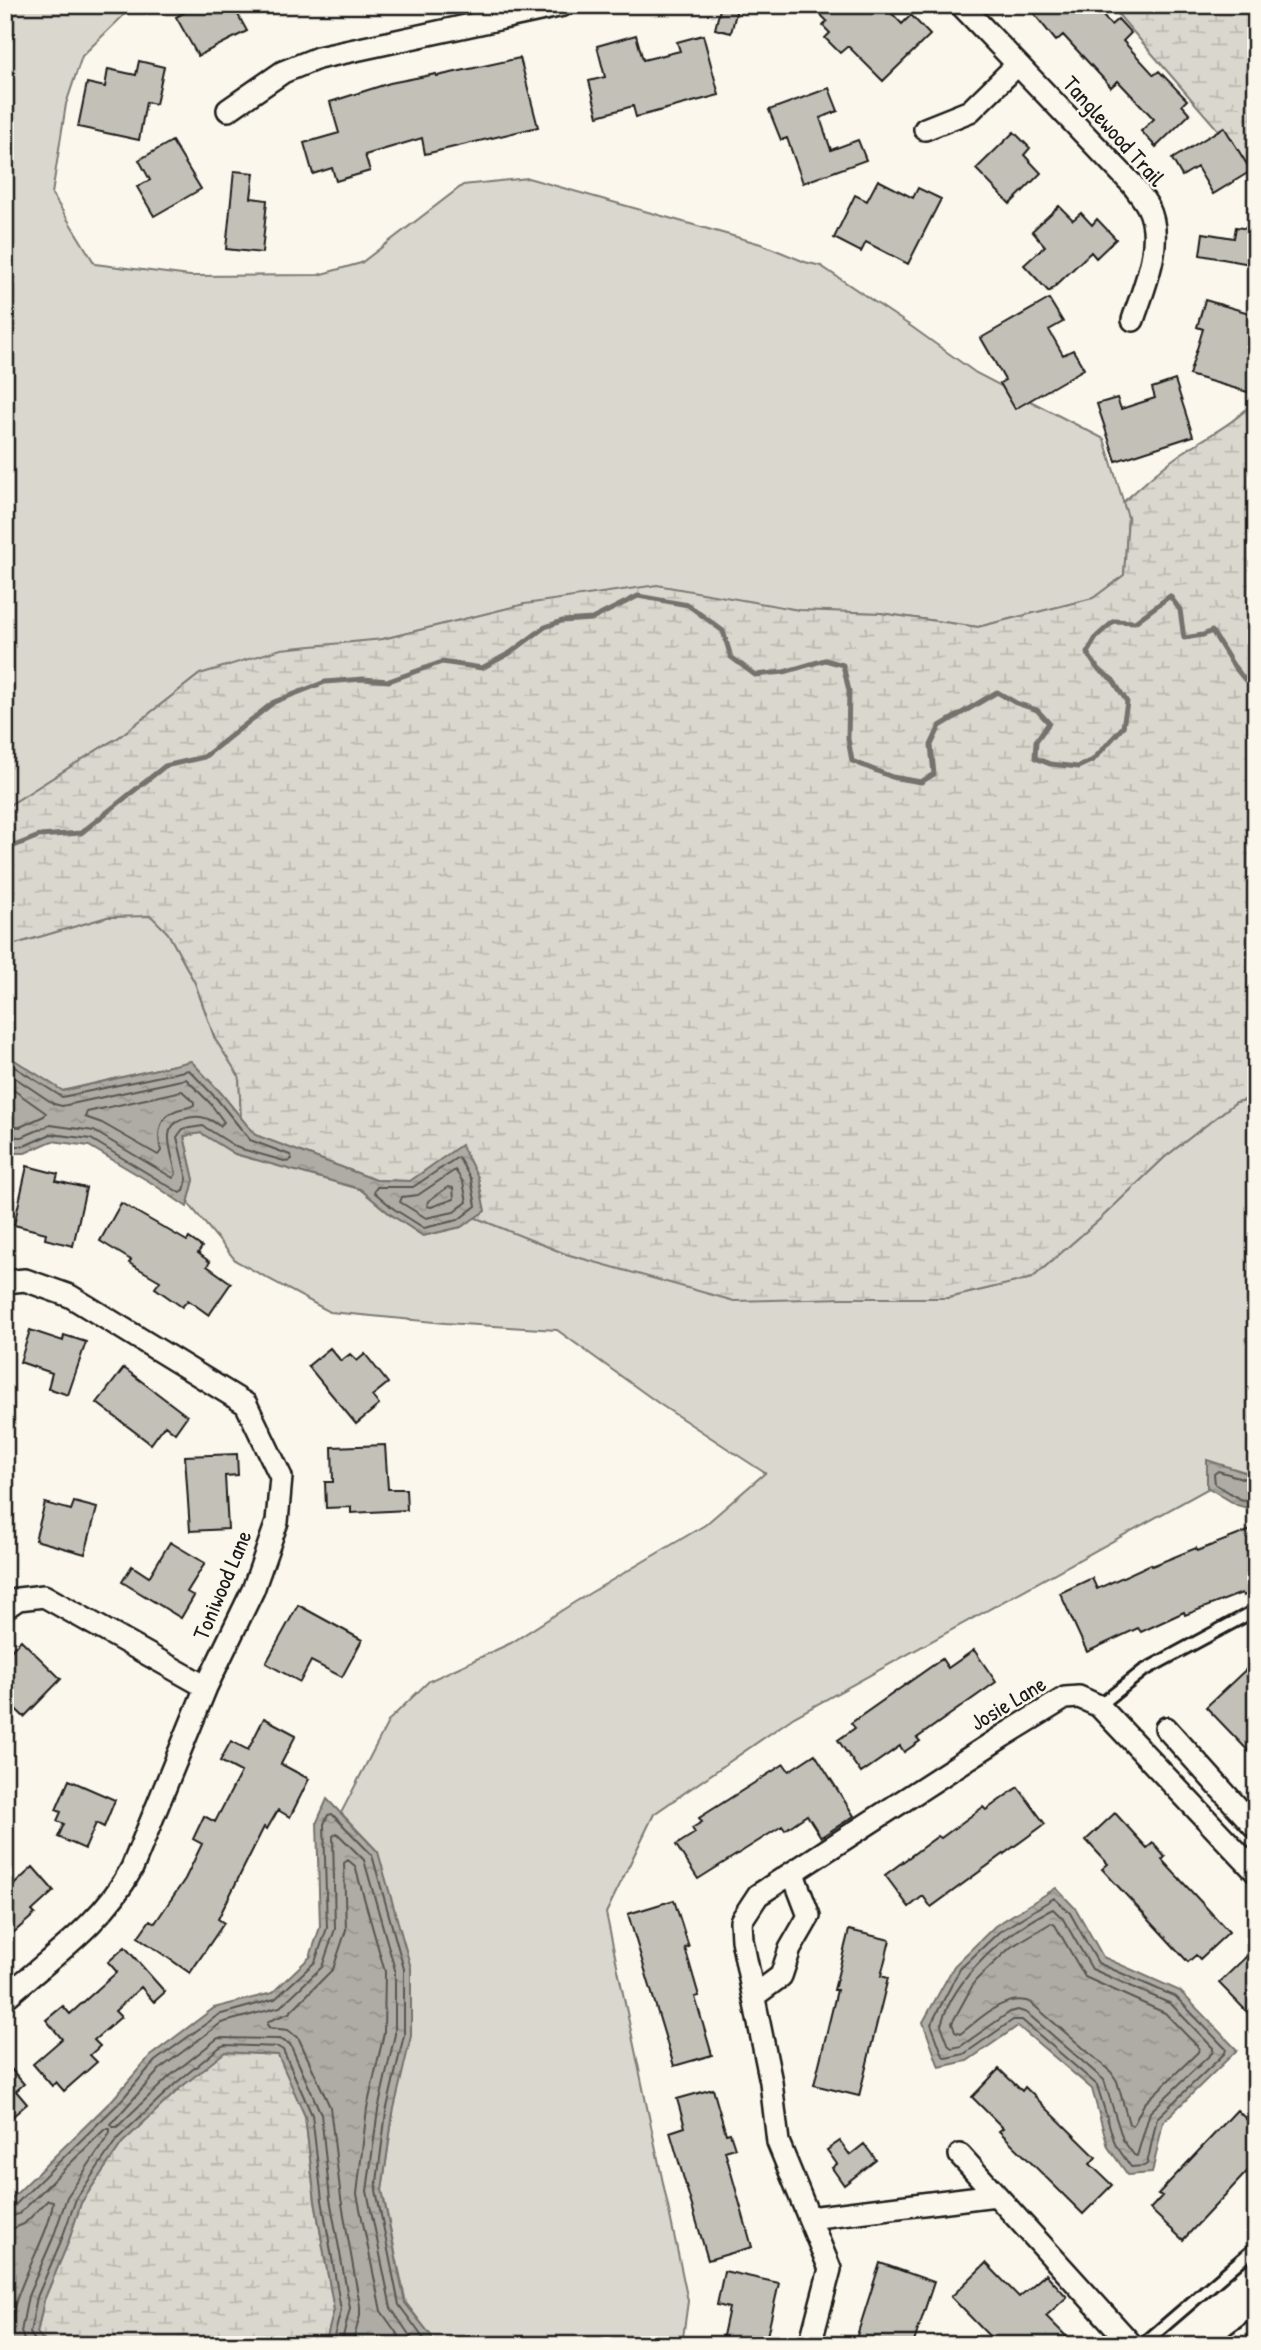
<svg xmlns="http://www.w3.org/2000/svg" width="1261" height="2350" font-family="'Patrick Hand',sans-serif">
<defs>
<pattern id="wetland-marsh" width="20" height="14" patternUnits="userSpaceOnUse" patternTransform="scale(1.75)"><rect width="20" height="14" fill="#dad7ce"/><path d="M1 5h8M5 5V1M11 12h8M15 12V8" fill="none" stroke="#bab8b0"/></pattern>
<pattern id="water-ripples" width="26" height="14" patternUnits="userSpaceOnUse" patternTransform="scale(1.75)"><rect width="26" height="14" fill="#afaca5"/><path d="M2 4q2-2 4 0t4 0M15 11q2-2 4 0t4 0" fill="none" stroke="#96938d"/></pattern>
</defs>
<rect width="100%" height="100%" fill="#fbf7ec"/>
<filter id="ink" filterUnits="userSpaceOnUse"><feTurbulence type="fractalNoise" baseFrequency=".0143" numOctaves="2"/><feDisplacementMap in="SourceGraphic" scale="14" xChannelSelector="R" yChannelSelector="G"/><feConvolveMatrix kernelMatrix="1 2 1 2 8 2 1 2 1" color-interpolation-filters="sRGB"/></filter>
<g filter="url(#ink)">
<!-- grass -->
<path fill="#dad7ce" stroke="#7b7a75" stroke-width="2" d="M5,5h129l-52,51 -16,48 -14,90 43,70 95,12 128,-1 43,-12 102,-78 65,-7 233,66 44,18 16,4 91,61 64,46 128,66 24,78 -4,58 -30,23 -116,29 -98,-14 -355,-9 -142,35 -183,35 -82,64 -13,7 -100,63z
M151,915l17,18 27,50 20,56 24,37 2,42 -20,-25 -30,-32 -129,30 -57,-37v-107l102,-30z
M1256,1098v377l-49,-14v26l2,1 -415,229 -140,97 -48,99 82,388 -6,44h-251l1,-8 -26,-34 -24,-113 11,-77 -15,-261 -37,-39 48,-93 40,-39 82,-38 64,-41 130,-77 60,-52 -104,-68 -104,-75 -112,-7 -115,-11 -94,-51 -48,-58 6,-23 -10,-44 17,-3 34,21 125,35 30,25 33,22 38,-9 13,-10 92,37 60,16 217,28h105l84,-20 68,-59 65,-62 71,-55z"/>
<!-- wetland -->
<path fill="url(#wetland-marsh)" stroke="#7b7a75" stroke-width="2" d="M1110,5h146v169z
M1256,399v699l-20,4 -71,55 -65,62 -68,59 -84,20h-105l-109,3 -168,-47 -92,-37 10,-7 -6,-33 -68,4 -34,-1 -121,-45 -14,-17 -2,-42 -24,-37 -20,-56 -27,-50 -17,-17 -44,1 -102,30v-139l100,-63 13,-7 82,-64 81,-25 102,-10 142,-35 132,-19 142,25 81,3 98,14 115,-29 31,-23 4,-58 -5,-15c19,-16 38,-35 59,-49 25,-17 54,-30 74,-54z
M224,2052l55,3 26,61 10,85 19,109 -9,35h-277l-11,-11 7,-34 24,-57 13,-40 41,-60 58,-55z"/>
<!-- water -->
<path fill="url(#water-ripples)" stroke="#74726e" stroke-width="2" d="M5,1054l58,37 128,-30 30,32 34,42 121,45 34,1 51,-36 17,32 7,34 -24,16 -38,9 -33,-22 -30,-25 -125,-35 -34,-21 -17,3 10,44 -7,27 -37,-25 -61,-36 -37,-5 -27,12h-20z
M1207,1460l49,16v34l-19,-5 -30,-18z
M327,1799l51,53 33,116v68l-18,77 -11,77 23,113 27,34 -1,8h-106l9,-35 -19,-109 -10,-85 -27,-61 -53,-3 -45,36 -58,55 -41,60 -13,40 -24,57 -7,33 11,12h-43v-140l108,-106 37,-43 64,-48 58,-15 38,-36 10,-30 -3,-105z
M1056,1888l20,21 27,48 77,34 57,59 -74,72 -11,51 -24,2 -20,-28 -16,-58 -74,-63 -51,35 -28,6 -16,-45 31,-56 41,-40z"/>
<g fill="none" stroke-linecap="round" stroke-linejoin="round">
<!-- shore -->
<path stroke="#575653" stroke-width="2" d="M5,1061l57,36 127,-27 27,28 34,42 40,15 2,4 -4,3 -50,-14 -35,-22 -20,3 -6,8 10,42 -3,12 -4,2 -89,-54 -40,-5 -27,12h-19
M5,1071l49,33 8,2 124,-27 24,24 14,19 -4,4c-5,-3 -10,-7 -15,-8 -13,-4 -35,2 -36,17 -1,12 5,27 7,39l-3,4 -79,-47 -44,-6 -28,12h-17
M5,1084l41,29 -2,3 -24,11 -15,-1
M182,1091l12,11v3c-5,3 -11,3 -17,5 -19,7 -20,25 -16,41l-3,4 -56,-32 -17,-6 2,-5z
M458,1157l13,22 5,27 -18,14 -34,8 -30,-19 -20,-17 3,-5h36z
M455,1170l8,12 4,20 -13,10 -28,6 -26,-16 2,-5 16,-2z
M448,1187l5,1 1,11 -23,8 -4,-1 1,-5z
M1256,1482l-38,-11 -4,3 1,10 25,15 16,4
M1054,1898l16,15 28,50 78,34 50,52 -1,4 -68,65 -10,46 -3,2 -13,1 -16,-23 -18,-59 -75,-65h-9l-49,34 -18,4 -3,-2 -12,-32 29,-55 39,-37z
M1053,1909l10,10 29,50 79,35 42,44v4l-63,60 -13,44 -3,-1 -11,-15 -19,-60 -77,-67 -9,-3 -8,2 -49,34 -9,2 -3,-2 -8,-21c13,-48 68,-96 112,-116z
M1051,1923l4,2 30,52 80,36 34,35 -1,4 -54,52 -11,22 -4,-2 -12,-43 -6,-9 -81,-70c-26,-9 -51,18 -70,32l-5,-2 -3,-9 23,-42 36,-34z
M5,2210l8,-3 105,-103 37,-43 63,-46 57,-16 40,-37 12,-34 -3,-104 4,-9 4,-1 40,41 32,114v66l-18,77 -10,78 23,115 25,34 1,6
M5,2218l14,-4 86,-85h5v4l-43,64 -14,41 -25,58 -7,36 5,13
M5,2229l9,-1 10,-4 24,-24 5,1c-3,41 -53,103 -40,144
M38,2345l-8,-12 7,-36 24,-56 15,-42 41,-60 59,-56 44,-36 5,-2 53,2 5,3 29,65 10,85 19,110 -9,35
M341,2345l9,-37 -20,-109 -9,-85 -31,-70 -11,-5 -61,-1 -48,38 -53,51h-4l-2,-3 50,-56 60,-45 59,-16 42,-40 13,-38 -2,-93 4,-3 27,27 31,110v64l-17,76 -11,81 24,117 25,37
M352,2345l8,-29v-10l-19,-108 -11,-91 -31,-68 -11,-9 -18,-2 -3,-3 2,-4 20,-8 44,-44 13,-39 -2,-67 4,-3 7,6 30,106 -1,61 -17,75 -10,86 24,117 24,34"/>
<!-- stream -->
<path stroke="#74726e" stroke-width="5" d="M5,853l9,-7 25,-10 42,-3 84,-67 39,-9 70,-55 51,-20 38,-3 26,2 53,-19 40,6 28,-15 35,-26 17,-6 30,-2 46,-23 50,9 35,26 8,26 24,18 29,-3 41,-12 18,5 6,26 -1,48 4,22 40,16 29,5 13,-8 -3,-29 9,-19 57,-34 19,11 21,7 12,13 -13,18 -1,17 15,6 28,3 15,-7 30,-33 4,-25 -14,-22 -15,-11 -11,-16 10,-17 17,-15 21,1 35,-26 10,14 4,28 19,-3 9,-4 21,34 12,15 11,-6"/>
</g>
<!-- building -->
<path fill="#c3c0b8" stroke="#1c1c1c" stroke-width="2" d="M198,5h30l4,8 4,-2 11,20 -49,25 -22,-39z
M721,5h17l-7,28 -16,-4z
M811,5h73l18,19 9,-9 19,20 -47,46 -35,-35 -8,7 -15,-15 5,-5 -7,-7 4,-5z
M1027,5h66l18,20 7,-6 13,14 -8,8 31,34 5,-4 28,29 -5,5 8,9 -34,33 -15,-16 13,-12 -36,-38 -7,6 -48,-52 -7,6z
M636,35l7,25 37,-9 -3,-9 26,-7 16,60 -83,22 -3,-11 -35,10 -9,-35 16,-4 -8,-31z
M520,58l18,69 -113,27 -3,-16 -57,17 5,16 -34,10 -4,-13 -19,6 -9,-31 35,-10 -9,-31 60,-19 46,-9 1,2z
M139,61l25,6 -8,37 -10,-2 -7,38 -61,-13 9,-44 18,4 3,-18 28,6z
M829,88l9,23 -18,7 11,32 27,-10 8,20 -63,23 -16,-45 -6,2 -12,-30z
M1224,127l27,44 -38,23 -16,-27 -15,9 -10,-17z
M1014,132l16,16 -6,7 17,18 -31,31 -34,-35z
M172,141l29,48 -47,27 -17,-29 13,-7 -11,-20z
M234,171l20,2 -3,25 16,2 -5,53 -36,-4z
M878,180l35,18 5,-10 23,11 -33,65 -42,-22 -5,10 -27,-14 21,-43 12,6z
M1059,206l14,14 8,-7 11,12 5,-6 19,20 -20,19 -5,-6 -42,40 -25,-27 21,-19 -13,-15z
M1236,227l20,3v35l-56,-10 3,-22 31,5z
M1049,299l14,23 -14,8 14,25 10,-5 11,19 -69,40 -15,-26 5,-3 -24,-42z
M1205,300l51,15v63l-5,15 -62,-18 14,-46 -6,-2z
M1175,380l18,56 -77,25 -19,-57 20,-6 4,11 34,-11 -3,-10z
M27,1166l31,8 -2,7 30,7 -13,58 -28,-7 1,-6 -32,-8z
M121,1203l66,38 2,-3 13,9 -4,6 12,9 -3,4 24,17 -22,32 -21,-15 -6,7 -27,-19 5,-7 -31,-18 2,-3 -31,-19z
M30,1330l33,11 1,-6 22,7 -18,53 -20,-7 4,-15 -32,-11z
M330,1348l11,13 9,-7 7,7 8,-7 23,29 -16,13 7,9 -23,19 -48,-58z
M124,1368l63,48 -12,17 -10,-8 -14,19 -54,-41z
M385,1445l3,44h18l1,21 -56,3v-6l-25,1 -1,-26h8l-1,-35z
M237,1454l1,21 -13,1 3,53 -38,2 -5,-75z
M74,1502l23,6 -12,46 -50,-14 10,-37 26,7z
M1256,1528v62l-13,6 -1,-3 -57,22 -1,-3 -43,20 -3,-4 -51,24 -27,-59 32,-15 5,11 54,-25 1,2 44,-18 1,3z
M170,1542l35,21 -18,29 7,4 -13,22 -59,-36 10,-16 17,11z
M298,1605l64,35 -20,37 -31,-16 -11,21 -34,-19z
M21,1640l40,39 -37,38 -19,-18v-14l8,-8 -8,-8v-12z
M974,1650l22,32 -79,56 3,3 -16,11 -4,-6 -39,27 -23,-33 17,-12 -4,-5 91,-64 6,9z
M1256,1660v99l-50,-52z
M264,1718l32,17 -15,29 28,15 -19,38 -12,-7 -11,19 -3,-2 -46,92 6,4 -34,50 -52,-36 12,-17 5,3 30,-44 17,-35 -9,-5 11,-23 11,6 26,-50 -21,-11 11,-20 17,9z
M815,1754l39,62 -33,21 -14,-22 -22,15 -3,-4 -84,53 -22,-34 19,-12 -3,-5 10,-6 -3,-4 85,-54 5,7z
M69,1780l46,20 -11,27 -8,-4 -11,26 -27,-12 6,-13 -7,-3 4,-9 -5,-2z
M1018,1787l27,37 -114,83 -8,-11 -14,11 -24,-32 53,-39 3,2 42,-31 3,3z
M1115,1813l32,35 6,-5 12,14 -3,3 67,72 -29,27 -4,-4 -8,7 -86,-93 6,-5 -22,-24z
M33,1867l21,24 -22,20 3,3 -22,19 -8,-9v-31z
M674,1900l15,47 -4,1 14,48 -4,1 17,58 -38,11 -46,-152z
M849,1930l41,10 -9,36 7,2 -29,118 -45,-11 23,-95h-3z
M125,1947l40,45 -11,10 -13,-15 -26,24 6,6 -27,23 6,6 -10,9 7,7 -33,29 -8,-9 -4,4 -19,-22 29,-25 -16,-19 17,-14 7,8 47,-42 -9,-10z
M1256,1947v74l-37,-38z
M5,2062l19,22 -8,7 11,13 -22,19z
M999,2069l23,22 3,-4 71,70 -6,7 22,21 -29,29 -84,-83 4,-3 -31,-31z
M713,2089l13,45 4,-1 5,15 -10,3 27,96 -44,13 -38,-128 15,-5 -8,-28z
M1256,2108v54l-73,78 -33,-31 12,-13 -4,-2 79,-84 9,9z
M840,2141l10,14 14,-11 12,16 -32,25 -12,-17 5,-4 -10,-14z
M880,2263l54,19 -21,63h-59z
M986,2263l33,34 27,-23 21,23 -21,19 29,29h-77l-47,-48z
M724,2271l55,12 -14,62h-44l8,-37 -12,-3z"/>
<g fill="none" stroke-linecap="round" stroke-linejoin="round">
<!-- service casing -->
<g stroke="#1c1c1c" stroke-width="16">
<path id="service" d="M1099,1706l44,-35 113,-61
M1142,2345l114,-98"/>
</g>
<!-- minor casing -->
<g stroke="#1c1c1c" stroke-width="26">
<path id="minor" d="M961,5l171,179c5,7 12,15 16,23 17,34 -4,80 -15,113
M228,110l55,-38 35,-14 245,-53
M925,129l45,-18 47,-46
M5,1282l20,-2 45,16 176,108 35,73 -4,45 -24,68 -47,97 -74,181c-28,54 -82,90 -127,130
M5,1608l13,-9 26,-3 162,91
M1166,1728l90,100
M754,1996l27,-20 9,-27 19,-33 -16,-42
M960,2155l172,190
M809,2218l187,-23
M810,2345l20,-76 -52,-127 -7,-60 -29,-142 -1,-19 17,-26 245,-159 62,-38 14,-1 20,9 157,166"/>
</g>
<!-- tertiary casing -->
<g stroke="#1c1c1c" stroke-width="32">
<path id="tertiary" d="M1240,2345l16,-12"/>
</g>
<!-- service -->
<use href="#service" stroke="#fbf7ec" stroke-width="10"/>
<!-- minor -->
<use href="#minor" stroke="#fbf7ec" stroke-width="21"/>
<!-- tertiary -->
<use href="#tertiary" stroke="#fbf7ec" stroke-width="26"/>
</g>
</g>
<g text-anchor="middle" stroke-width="5" stroke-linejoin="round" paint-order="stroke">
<!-- street labels -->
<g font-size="23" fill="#1c1c1c" stroke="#fbf7ec">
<text transform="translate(1114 131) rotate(48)" y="8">Tanglewood Trail</text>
<text transform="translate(222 1585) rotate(-67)" y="8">Toniwood Lane</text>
<text transform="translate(1008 1703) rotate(-31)" y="8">Josie Lane</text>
</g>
</g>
<!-- margin -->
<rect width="1261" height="2350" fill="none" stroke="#fbf7ec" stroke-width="28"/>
<rect x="14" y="14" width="1233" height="2322" fill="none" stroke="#1c1c1c" stroke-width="2.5" filter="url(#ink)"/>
</svg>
